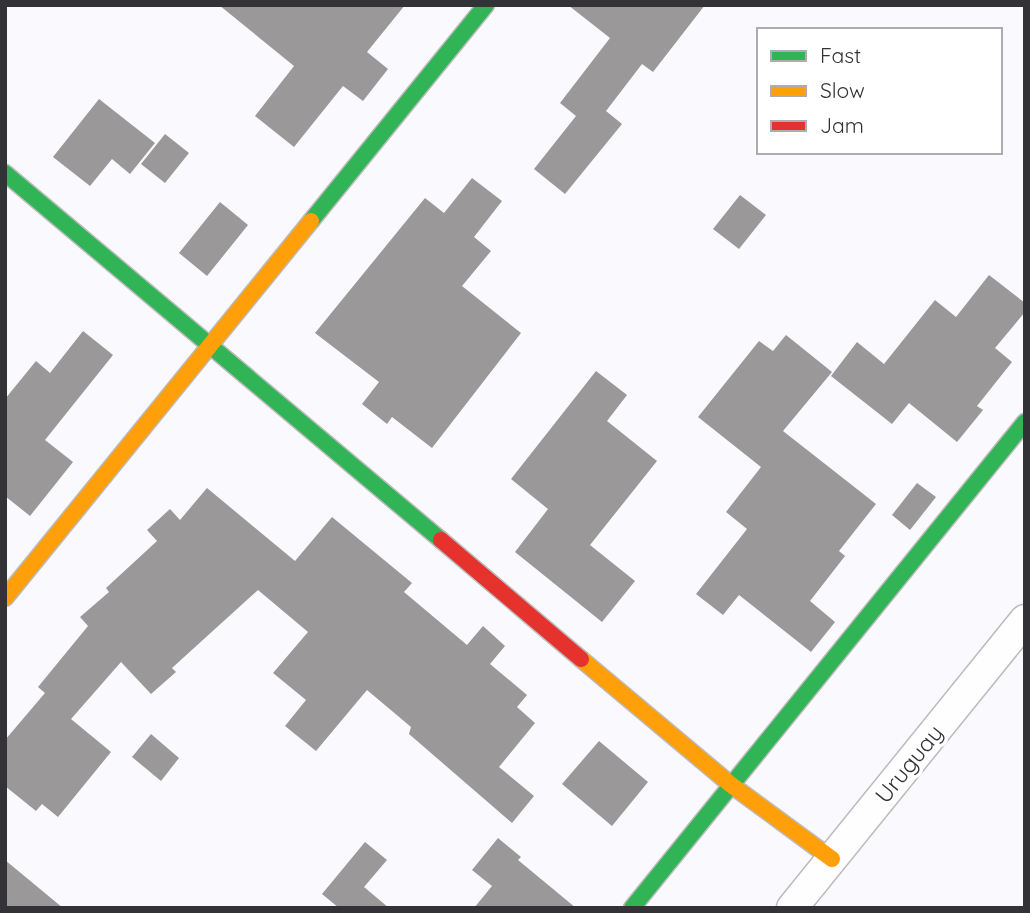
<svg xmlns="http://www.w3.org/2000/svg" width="1030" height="913" font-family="Quicksand,sans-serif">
<rect width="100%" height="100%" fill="#faf9fd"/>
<!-- building -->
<path fill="#9a9899" d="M219,5h186l-38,47 21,17 -25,32 -20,-15 -49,61 -39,-31 39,-50z
M568,5h137l-52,67 -11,-8 -36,47 16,13 -57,70 -31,-25 42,-53 -16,-13 50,-65z
M99,99l56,44 -25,31 -18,-15 -22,27 -37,-29z
M165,134l24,19 -24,30 -24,-19z
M472,178l30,23 -28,36 17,14 -29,35 59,47 -89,115 -40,-31 -5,7 -25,-20 17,-22 -64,-49 110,-135 19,15z
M740,195l26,20 -27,34 -26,-20z
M220,202l28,23 -41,51 -28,-23z
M989,275l36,28v9l-30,36 17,14 -35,44 6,4 -26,32 -48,-39 -17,21 -61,-48 26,-34 27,22 51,-64 21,17z
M83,331l30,24 -68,85 28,22 -43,54 -25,-20v-97l31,-38 14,12z
M786,335l46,37 -49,59 93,73 -37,47 6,5 -35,45 25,21 -24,30 -72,-57 -16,20 -27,-21 51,-65 -21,-17 35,-45 -63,-50 61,-76 14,10z
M596,371l31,24 -20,26 50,40 -67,84 45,36 -33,41 -87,-70 33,-43 -37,-30z
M917,483l19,14 -26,33 -18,-15z
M207,488l88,73 37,-44 80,66 -8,9 63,53 16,-19 22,20 -15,18 37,31 -10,12 18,16 -36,44 35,29 -22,27 -103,-89 2,-7 -44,-37 -51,61 -31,-25 21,-26 -33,-27 35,-41 -50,-42 -86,78 4,4 -25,22 -30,-32 -50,57 40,33 -53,65 -16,-13 -6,7 -31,-25v-46l40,-47 -7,-6 50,-61 -8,-9 29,-25 -3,-4 51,-47 -10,-11 23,-21 10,11z
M151,734l28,24 -18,23 -29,-24z
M599,741l49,41 -36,44 -50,-42z
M498,838l23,19 -3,3 58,48h-102l18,-22 -20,-16z
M365,842l22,18 -23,27 25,21h-50l-17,-14z
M5,860l58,48h-58z"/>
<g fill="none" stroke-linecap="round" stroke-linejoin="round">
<!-- street casing -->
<g stroke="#bbbabd" stroke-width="33">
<path id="street" d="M792,908l233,-288"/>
</g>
<!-- fast casing -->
<g stroke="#bbbabd" stroke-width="19">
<path id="fast" d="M5,173l436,367
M311,221l175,-216
M632,908l393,-486"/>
</g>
<!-- slow casing -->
<g stroke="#bbbabd" stroke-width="19">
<path id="slow" d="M5,598l306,-377
M581,659l149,125 102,75"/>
</g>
<!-- jam casing -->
<g stroke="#bbbabd" stroke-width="19">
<path id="jam" d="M441,540l140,119"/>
</g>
<!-- street -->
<use href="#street" stroke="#fefeff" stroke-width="30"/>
<!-- fast -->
<use href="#fast" stroke="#30b455" stroke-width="16"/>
<!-- slow -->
<use href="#slow" stroke="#ff9f0a" stroke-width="16"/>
<!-- jam -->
<use href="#jam" stroke="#e5322d" stroke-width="16"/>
</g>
<g text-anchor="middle" stroke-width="7" stroke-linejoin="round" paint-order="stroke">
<!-- street labels -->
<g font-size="23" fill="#333236" stroke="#fff">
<text transform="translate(909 764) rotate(-51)" y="8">Uruguay</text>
</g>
</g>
<!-- border -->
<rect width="1030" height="913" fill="none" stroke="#333236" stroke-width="14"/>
<!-- legend -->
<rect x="757" y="28" width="245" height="126" fill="#ffffff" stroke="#adadaf" stroke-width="2"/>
<rect x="771" y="51" width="35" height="10" fill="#30b455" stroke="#adadaf" stroke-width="2"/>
<text x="820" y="63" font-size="21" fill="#333236">Fast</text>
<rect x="771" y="86" width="35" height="10" fill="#ff9f0a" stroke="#adadaf" stroke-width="2"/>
<text x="820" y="98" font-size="21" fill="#333236">Slow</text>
<rect x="771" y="121" width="35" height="10" fill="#e5322d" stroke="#adadaf" stroke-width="2"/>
<text x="820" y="133" font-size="21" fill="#333236">Jam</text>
</svg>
